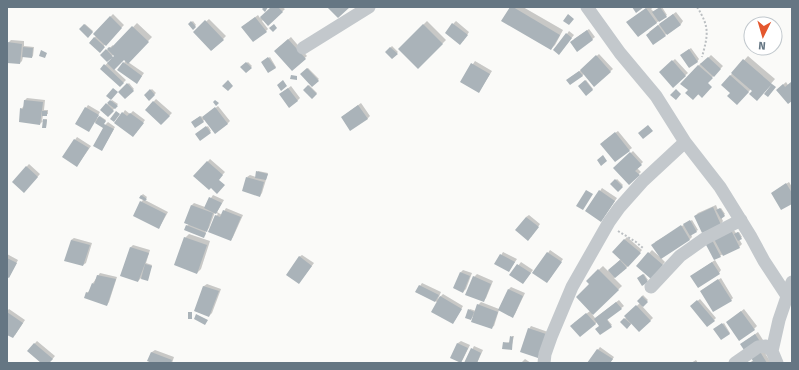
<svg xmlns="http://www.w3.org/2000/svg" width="799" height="370" font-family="'Fira Sans',sans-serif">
<rect width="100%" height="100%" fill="#fafaf8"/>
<!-- shadow -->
<path fill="#0003" d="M272,7h10l3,2 -17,16 -5,-5 -1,1 6,8 -2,2 -21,-6 13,-10 2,3z
M511,7h12l40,23 -8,15 -4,4z
M648,7h6l-3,2 3,3 8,-5 5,8 -29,21 -8,-16z
M676,12l7,9 -2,3 -16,11 -16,-3z
M113,14l11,11 -25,26 -9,-9 6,-6 -2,-2z
M209,19l17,17 -14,14 -18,-18z
M193,21l3,4 -3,3 -4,-4z
M427,21l19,19 -28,28 -19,-19z
M456,21l13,11 -6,9 -10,-17z
M137,23l15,14 -24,25 16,11 -5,7 -15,-17 2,-3 -2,-2 -11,10 13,12 -6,6 -19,-17 14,-13 -1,-2 -7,7 -6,-6 12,-10 1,2z
M85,24l8,7 -5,5 -8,-7z
M589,29l6,8 -17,13 -4,-11z
M569,31l5,4 -13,16 6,-17z
M291,37l16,19 -15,14 -15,-21z
M11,40l13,1v5l10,1 -1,9 -1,1h-9l-1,4 -2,2 -13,-1 1,-19z
M392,46l6,6 -6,6 -6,-6z
M691,48l8,11 -2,3 -13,-9z
M599,54l14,15 -19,16 -10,-11 -2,2 -14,3 13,-9z
M711,55l12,11 -31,32 -3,-8 -7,-7 19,-20 1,1z
M748,56l27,23 -15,17 -9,-7 -11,12 -9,-8 -1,-17z
M270,57l6,10 -1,1 -12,-6z
M675,59l13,14 -15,13 -13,-14z
M475,61l17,10 -13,21 -18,-10z
M248,62l4,4 -6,6 -4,-5z
M308,68l11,11 -7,6 -11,-11z
M586,80l7,9 -7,5 -7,-8z
M786,82l2,3 4,-3v18l-15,-10z
M129,83l5,6 -9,9 -6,-6z
M309,85l8,8 -5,5 -8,-8z
M291,86l9,12 -3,3 -14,-9z
M152,89l4,4 -7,6 -4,-4z
M27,98l18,2 -1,10h4v4l-5,1 -1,6 3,-2h2l-1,8 -2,-7 -4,4 -19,-15 3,-3v-5z
M156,99l16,14 -11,11 -15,-14z
M112,100l6,4 -10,12 -7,-6z
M361,103l9,13 -3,3 -25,-2z
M88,105l12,7 -4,7 4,-3 6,4 -4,6 -7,-4 -19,1z
M218,106l12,15 -3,3 -22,-5 -2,2h-10l8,-5 2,2z
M125,110l5,4 3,-3 12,9 -9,13 -13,-20z
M108,122l7,5 -13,23 3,-25z
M208,126l3,5 -11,8 -3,-6z
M618,131l14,17 -17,13 -11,-20z
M77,137l14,9 -12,17 -16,-6z
M633,151l10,11 -6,6 4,4 -12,11 -14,-15z
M210,159l15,13 -16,17 -14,-13z
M29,164l11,10 -16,18 -11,-10z
M258,171l10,2 -6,20 -2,3 -13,-19 3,-2 6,2z
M617,179l6,6 -5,6 -6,-7z
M789,182l3,5v15l-20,-9z
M602,188l15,10 -14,20 -3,-27z
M143,194l4,3 -2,3 23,12 -9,16 -18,-26 3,-3 -4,-2z
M213,195l11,5 -7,12 5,3 4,-7 17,7 -10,22 -2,3 -15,-24 2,-2 -3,-2 -6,16 -4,4h1l-1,4 -18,-10 2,-2 3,-19 2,-2 11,4z
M716,205l2,5 3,-2 4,6 -4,3 2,4 -2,3 -26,-8 3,-3z
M529,215l11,9 -9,13 -5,-20z
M692,220l6,10 -7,4 1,3 -2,2 -29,19 4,4 -14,16 -14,-12 15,-16 8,7 -5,-15z
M733,229l3,4 3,-1 3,5 -3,2 3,5 -3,3 -16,7 -8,5 -9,-15z
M189,234l21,7 -9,28 -4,4 -12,-35z
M627,237l15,13 -14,16 -14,12 8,8 -30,28 3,4 24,-18 5,6 -17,13 5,6 -12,9v-8l-3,-4 -2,2 -21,-1 16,-12 1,-27 -4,-3 16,-15 5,5 13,-12 -8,-7z
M74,238l18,5 -6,20 -3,2 -12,-25z
M133,245l17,5 -4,13 6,2 -5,15 -6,-2 -3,3 -17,-6 10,-28z
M550,250l13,9 -14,21 -1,-27z
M503,252l14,7 -8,12 -13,-7z
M7,254l11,6 -9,17 -2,-1z
M302,255l12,8 -13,17 -2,-23z
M715,260l6,10 -2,3 -25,1z
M521,262l12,8 -10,13 -12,-8z
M463,270l9,3 -6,16 -3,3 -2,-20z
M100,273l17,4 -8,25 -2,3 -21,-12 4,-2 3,-8z
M477,274l16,7 -7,17 -3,3 -9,-24z
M644,274l4,6 -1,1 -8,-4z
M721,278l12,20 -2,2 -30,-9z
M422,283l19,9 -3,7 5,-5 20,12 -8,14 -18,-18 -21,-10z
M207,284l14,5 -9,24 -3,3 -14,-5 9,-25z
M511,287l14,6 -10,21 -2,2 -14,-6 -5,16 -3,2 -17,-13 -3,4 -2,-9 1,-1 6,2 2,-6 3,-3 18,7 10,-20z
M643,295l5,5 -6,6 11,12 -14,13 -7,-8 -5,5 -6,-6 6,-5 -1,-1 14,-13 -2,-2z
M700,299l16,19 -2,2 -20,-16z
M9,309l16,11 -10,15 -8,-1v-23z
M744,309l13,17 -3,3 -24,-9z
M724,323l6,10 -1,1 -13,-5z
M531,326l17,6 -8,23 -11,-26z
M758,332l5,8 -2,2h-17z
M512,336h2l-3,13 -7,-6 6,-1z
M37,341l18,15 -6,7h-6l-15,-12z
M461,341l9,4 -7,14 -2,3 -9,-4 6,-15z
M474,346l9,4 -6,13h-12z
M600,347l14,10 -4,6h-22z
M762,348l9,15h-22l5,-3z
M155,350l19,7 -2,6h-23l1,-2h-1l3,-9z
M525,359l6,4h-10z
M696,360l2,3h-7z"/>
<!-- building -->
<path fill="#aab3b9" d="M264,7h4l-3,5 -3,-3z
M271,7h7l5,5 -15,14 -8,-9z
M327,7h23l-12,11z
M510,7h3l47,28 -9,15 -50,-29z
M632,7h12l-8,6z
M660,7l7,10 -8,5 -7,-10z
M646,8l11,15 -19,14 -12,-15z
M568,14l6,5 -5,6 -6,-4z
M673,14l8,11 -14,10 -8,-11z
M110,16l12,12 -16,18 -13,-12z
M255,17l12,15 -14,10 -12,-15z
M205,20l19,20 -13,11 -18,-19z
M191,21l5,6 -3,3 -5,-6z
M452,23l16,12 -8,10 -15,-12z
M84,24l9,8 -5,6 -9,-9z
M274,24l3,4 -4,4 -4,-4z
M423,24l20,20 -25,25 -20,-20z
M658,25l8,11 -13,9 -7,-10z
M132,26l17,16 -21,22 -4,-4 -10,10 -7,-7 5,-5 -5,4 -7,-7 6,-6 7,8 1,-1 -7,-7 2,-2 2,1z
M587,30l6,10 -16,12 -7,-10z
M566,33l6,5 -13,17 -6,-5z
M94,37l11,10 -5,6 -11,-10z
M288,39l18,20 -14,12 -18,-20z
M7,42l15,2 -2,20 -13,-1z
M23,47l10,1 -1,10 -10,-1z
M390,47l8,7 -6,5 -7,-7z
M689,49l9,13 -9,6 -9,-13z
M41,50l6,3 -2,5 -6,-2z
M596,55l15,17 -17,15 -14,-17z
M268,57l8,11 -8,5 -7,-11z
M708,57l13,12 -7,8 -14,-13z
M743,59l29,25 -15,17 -8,-7 3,-3 -21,-18z
M672,60l14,16 -13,12 -14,-16z
M123,62l19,14 -5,8 -20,-14z
M246,62l6,6 -6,5 -6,-6z
M471,63l19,11 -11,19 -19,-11z
M104,64l20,19 -4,4 -20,-18z
M698,65l15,13 -5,5 4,4 -10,11 -4,-4 7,-7 -12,13 -8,-7 3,-3 -8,-6z
M307,68l12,13 -7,6 -12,-13z
M579,71l4,5 -13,9 -4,-5z
M291,75l6,1v4l-7,-1z
M730,75l19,17 -12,13 -10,-9 3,-3 -9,-8z
M228,80l5,6 -5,5 -6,-5z
M283,80l4,6 -6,5 -4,-6z
M585,80l8,10 -7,6 -8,-10z
M791,82l1,1v18l-4,3 -12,-14 7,-6 2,3z
M127,83l7,8 -9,8 -7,-7z
M772,84l4,3 -8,10 -4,-3z
M308,85l9,9 -5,5 -9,-9z
M113,88l5,4 -7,8 -5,-4z
M288,88l10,13 -9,7 -10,-14z
M150,89l5,6 -6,6 -5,-6z
M676,89l5,5 -5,6 -6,-5z
M24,100l19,2 -3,23 -21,-3 1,-14 3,1z
M110,100l8,6 -3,3 -8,-6z
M215,100l4,3 -3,3 -3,-4z
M153,101l17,15 -9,9 -16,-15z
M106,103l8,8 -6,6 -8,-7z
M358,105l10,14 -18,12 -9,-14z
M85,107l14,8 -10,17 -14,-8z
M215,107l13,17 -13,10 -13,-17z
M42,111h5v5h-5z
M116,111l4,3 -6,8 -4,-3z
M122,112l5,4 3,-3 14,10 -11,14 -19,-14z
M99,116l7,5 -2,3 10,5 -12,22 -9,-5 10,-18 -8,-5z
M200,116l4,6 -9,6 -4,-6z
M43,119l4,1 -1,8h-4z
M648,125l5,6 -10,8 -5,-6z
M206,126l5,7 -11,8 -5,-7z
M615,132l15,19 -15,11 -15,-18z
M74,139l15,9 -12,19 -15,-10z
M630,152l12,13 -7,6 5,4 -11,10 -16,-17z
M603,155l4,6 -6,5 -4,-6z
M207,161l16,14 -4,5 6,5 -8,9 -6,-6 -2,2 -16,-14z
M26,166l12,11 -14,16 -12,-11z
M256,171l12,3 -2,6 -11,-2z
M246,177l18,5 -4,15 -18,-6z
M615,179l8,8 -5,5 -8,-8z
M786,183l6,10v11l-11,6 -10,-17z
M586,190l7,4 -10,16 -7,-4z
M599,190l16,11 -14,21 -16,-11z
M141,195l6,4 -2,2 -6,-3z
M209,197l13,6 -6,11 -12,-6z
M140,201l26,13 -7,15 -26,-13z
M191,205l22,8 -6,19 -23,-9z
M713,207l8,18 -19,8 -8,-17z
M720,208l5,8 -4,3 -5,-9z
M223,210l18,7 -10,24 -23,-9 7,-17 5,2z
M526,217l13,10 -11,14 -13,-11z
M690,220l7,12 -7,4 -7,-12z
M186,225l20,8 -2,5 -20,-8z
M681,225l9,15 -29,19 -10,-14z
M731,230l9,18 -17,8 -9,-17z
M738,232l4,7 -4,2 -4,-7z
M184,237l23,8 -10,29 -23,-9z
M624,239l17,14 -13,14 -16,-15z
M71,240l19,5 -7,21 -19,-5z
M712,240l9,17 -7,3 -9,-17z
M130,247l19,6 -11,29 -18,-6z
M547,252l15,10 -15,21 -15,-10z
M648,252l15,13 -12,14 -15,-13z
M500,254l15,8 -6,10 -15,-8z
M299,256l13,10 -13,18 -13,-9z
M7,258l10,5 -8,15 -2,-1z
M620,260l7,8 -12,10 -7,-8z
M712,262l8,12 -22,14 -8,-12z
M145,264l7,2 -4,15 -7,-2z
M517,264l14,9 -8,11 -14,-9z
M598,269l21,21 -26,25 -17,-18 13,-13 -3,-3z
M460,272l10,4 -7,17 -10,-5z
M643,274l5,8 -6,4 -5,-8z
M97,275l19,4 -9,27 -23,-8 2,-6 2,1 4,-10 2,1z
M473,276l18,8 -7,18 -19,-7z
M718,279l14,22 -19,11 -13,-21z
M419,285l20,10 -4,7 -20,-10z
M203,286l16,5 -10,26 -15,-6z
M508,289l15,7 -10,22 -15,-8z
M440,296l22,13 -9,15 -22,-12z
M642,296l6,6 -5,5 -6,-6z
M697,300l18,21 -8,6 -17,-21z
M616,302l6,7 -15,11 5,7 -12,8 -5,-6 4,-3 -5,-7z
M477,304l21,8 -6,17 -21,-7z
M636,305l15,16 -12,11 -15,-16z
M468,309l6,3 -3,8 -6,-2z
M741,311l14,19 -16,11 -13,-19z
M7,312l16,11 -10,15 -6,-3z
M188,312h4v7h-4z
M586,313l10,11 -16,13 -10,-11z
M196,314l12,6 -3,5 -11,-6z
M624,318l7,6 -4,5 -7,-7z
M722,323l8,11 -9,6 -8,-11z
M528,328l18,6 -8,24 -18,-6z
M755,334l6,9 -15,10 -6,-9z
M510,336l3,1 -1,13 -10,-1 1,-7 6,1z
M34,343l19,16 -4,4h-8l-14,-12z
M457,343l11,5 -7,15 -11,-5z
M471,348l10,5 -4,10h-13z
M597,349l16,10 -3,4h-23z
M759,350l8,13h-17l3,-2 -3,-5z
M151,352l21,8 -1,3h-19l-5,-2z"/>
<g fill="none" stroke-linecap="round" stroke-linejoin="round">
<!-- path -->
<path stroke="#bbbfc2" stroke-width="2" stroke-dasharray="2 2" stroke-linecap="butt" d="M697,7c13,20 11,28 5,50
M618,231l18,11 8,7"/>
<!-- street -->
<path stroke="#c3c8cc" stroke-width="13" d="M587,7l33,46 36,43 29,46 35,45 31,50 13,24 23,35 5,2
M303,48l66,-41
M651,287l29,-31 24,-17 37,-19
M544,363l1,-9 6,-17 21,-50 37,-65 10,-14 24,-27 42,-39
M735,363l23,-16 8,-1 6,5
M777,363l-5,-12 7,-31 13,-38"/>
</g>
<!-- border -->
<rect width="799" height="370" fill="none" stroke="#657683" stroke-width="16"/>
<!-- north arrow -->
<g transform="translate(763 36) rotate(185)"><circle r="19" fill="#ffffff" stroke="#c1c8cd"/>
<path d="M0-3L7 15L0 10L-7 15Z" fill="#e4572e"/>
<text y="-6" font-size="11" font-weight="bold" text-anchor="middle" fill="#657683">N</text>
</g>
</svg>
